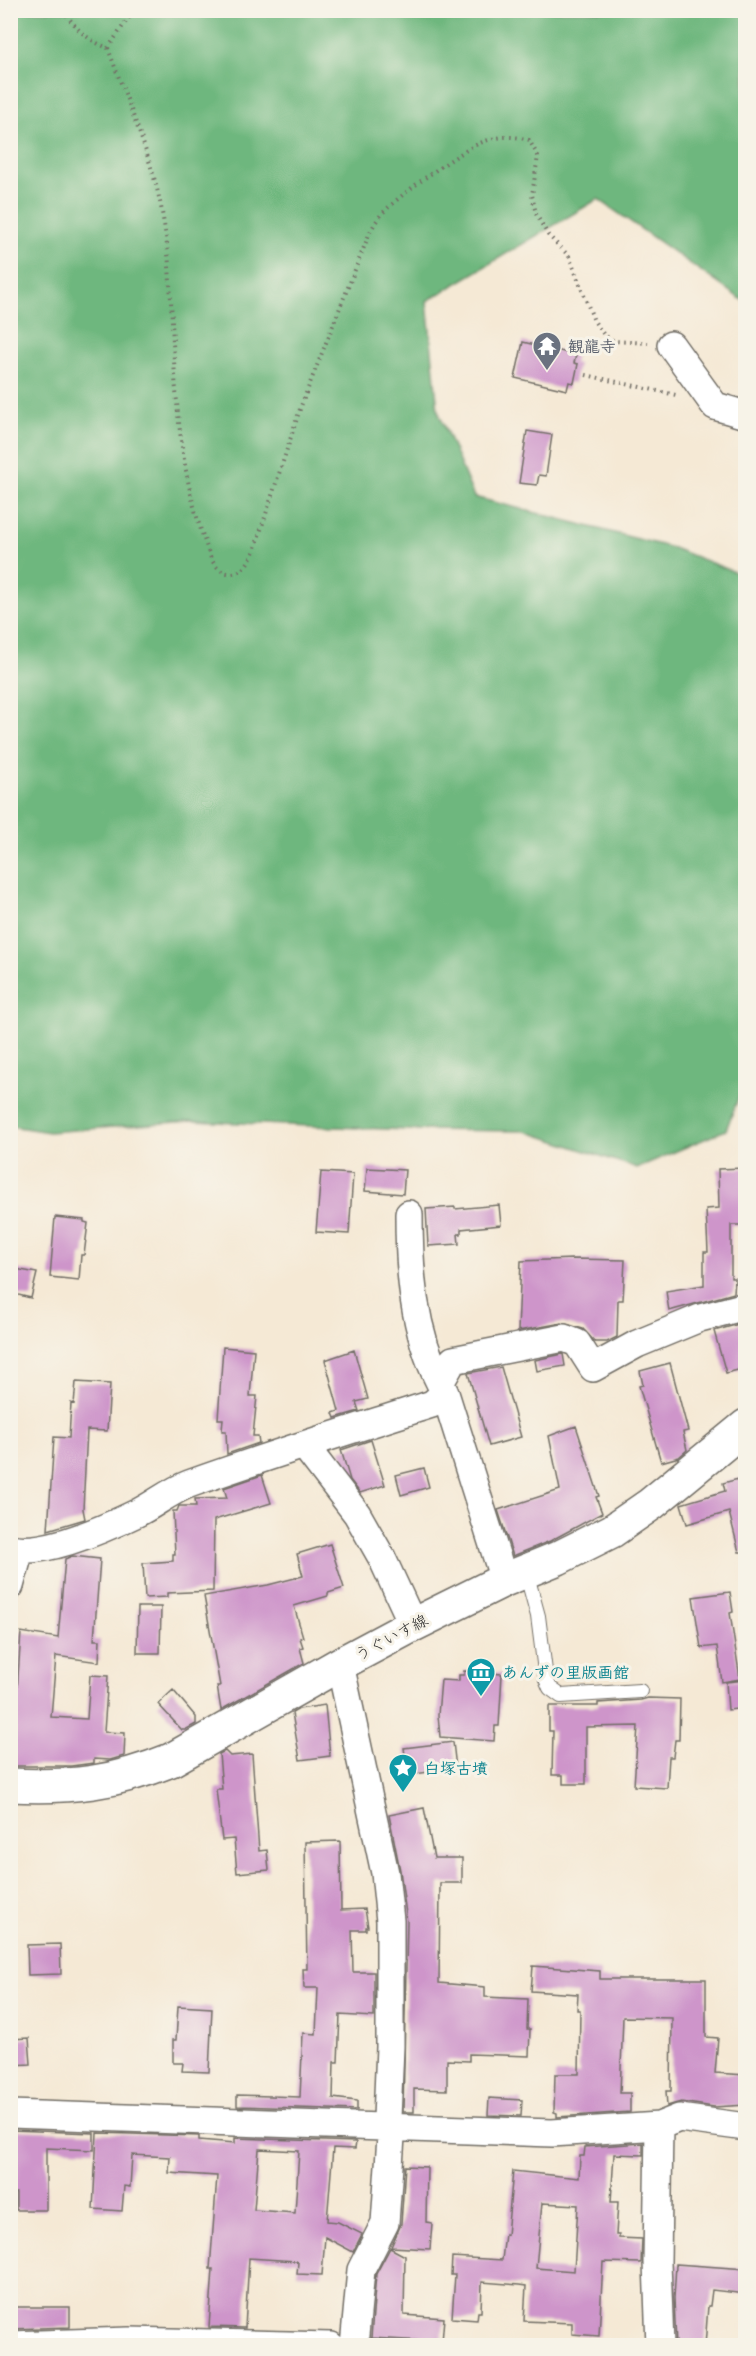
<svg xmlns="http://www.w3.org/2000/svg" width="756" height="2356" font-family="Kalam,'Klee One',sans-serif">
<rect width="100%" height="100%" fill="#f7f3e8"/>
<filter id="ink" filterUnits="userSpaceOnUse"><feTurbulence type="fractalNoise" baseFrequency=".0167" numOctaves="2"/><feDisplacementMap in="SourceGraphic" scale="12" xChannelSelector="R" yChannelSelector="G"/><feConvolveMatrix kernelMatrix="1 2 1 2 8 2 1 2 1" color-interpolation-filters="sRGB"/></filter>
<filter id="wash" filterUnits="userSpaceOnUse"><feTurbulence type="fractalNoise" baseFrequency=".008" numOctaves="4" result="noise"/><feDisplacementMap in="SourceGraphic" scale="24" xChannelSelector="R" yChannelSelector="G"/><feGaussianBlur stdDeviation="1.35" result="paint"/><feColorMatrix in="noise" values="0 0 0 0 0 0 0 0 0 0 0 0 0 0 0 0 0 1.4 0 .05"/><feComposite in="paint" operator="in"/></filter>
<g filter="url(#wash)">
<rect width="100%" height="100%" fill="#f5e9d5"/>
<!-- forest -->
<path fill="#6eb77e" stroke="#4c7154" stroke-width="1.5" d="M10,11h735v291l-147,-103 -171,102 11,110 36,86 199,51 72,28 1,502 -20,52 -89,38 -112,-37 -116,-1 -218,-9 -142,11 -38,-6z"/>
<g id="blocks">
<!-- building -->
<path fill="#ce95ca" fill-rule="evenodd" d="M523,342l53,13 -2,8 4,1 -4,19 -5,-1 -2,8 -52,-12z
M527,431l25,4 -6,41 -7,-1 -2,10 -18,-2z
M367,1168l38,2 -2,24 -38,-3z
M746,1168v57h-15v53h4l-1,15 -65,18 -3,-20 38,-6v-33h4l-2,-43 13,-1 -1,-39z
M321,1172l32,2 -4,60 -33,-2z
M499,1205l2,20 -40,4v5h-3l1,10 -31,2 -2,-37 29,-2v2z
M55,1217l29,3v2l4,1 -4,32h-3l-2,25 -29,-3z
M573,1259l52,1 -2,40h-5l-1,37 -10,5h-12l-12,-13 -21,-6 -44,8 3,-70z
M10,1268l27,5 -6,25 -21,-5z
M746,1322v46l-20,5 -12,-42z
M223,1347l31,3 -4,46h7l-4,40h5l1,7 -32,11 -1,-23h-4l1,-12h-5z
M354,1350l14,49 -12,3 3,9 -24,7 -2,-5 6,-2 -14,-51z
M563,1354l2,12 -28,5 -2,-11z
M670,1363l18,68 -5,1 4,18 -8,7 -18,5 -22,-76 4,-1 -3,-14z
M501,1367l20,70 -32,9 -21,-73z
M76,1382l34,2 -3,47 -20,-1 -4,79 2,10 -37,11 6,-93 15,1 2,-35 3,1z
M576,1426l23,70 -3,1 6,16 -52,28 -37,15 -15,-46 62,-20 -11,-54z
M371,1440l14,45 -25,8 -10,-13 -9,-30z
M424,1468l5,19 -28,8 -5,-20z
M262,1475l9,28 -57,17 -1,71 -46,2v4l-22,1 -2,-35 30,-2v-7h2l-2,-43h4l2,-5h17l-1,-7 32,-1 -3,-10z
M746,1477v75h-7l-10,-40 -42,12 -6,-20 44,-13 -2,-8z
M330,1544l14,44 -16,5v3l-34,10 9,31 -3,1 3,9 -3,1 4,15 -83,47 -4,-24h3l-16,-90 64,-11 35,-9 -6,-22z
M72,1556l28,3 -6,81h6l-1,22 -43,-6 -5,61 36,2 3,-44 18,1 -4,56 21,1 -1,23 -14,4 -16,-1v4l-23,3h-61v-30h4l7,-104 37,6 7,-79z
M730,1592l3,20 -3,1 10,66 -18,3 -5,-36 -16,2 -8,-51z
M138,1607h23l-1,46h-23z
M464,1671l38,3 -3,52h-4l-1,15 -54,-4 -2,-22 3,-35 18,1v-6h5z
M746,1680v28l-18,2 -2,-28z
M173,1690l23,27v7l-11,6h-3l-24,-26z
M648,1698l32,1 -1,41h-4l-2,17h-4l-2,31 -33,-2 4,-60 -52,1v57h-23v-9h-11l1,-44h-4v-25h49v-3l43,-3z
M325,1705l5,51 -30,4 -8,-47 7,-4z
M453,1742l3,26 -48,7 -4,-27z
M225,1751l5,5 22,-2 7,97 8,-1 2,20 -32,3 -3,-34 -12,1 -6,-51h6l-3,-35z
M424,1808l10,50h28v25h-22l-1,100 46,4v10l43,2 -1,30h3l-1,27 -60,-2v7l-22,-1v30l-33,-1v23h-11l4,-191 -7,-51 -11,-55z
M340,1841l1,69 24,-1 3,18h-2v3h-14l1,42h21v45l-34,-2 -2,47h-4l-1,36 24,3v9l-120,-4v-11l63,2 3,-64 13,1 2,-46h-14l-1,-19h4l-2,-127z
M60,1944l1,30 -33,1 -1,-30z
M533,1966l67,5v8h106v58l12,1 -3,35 31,2v30l-32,2 -33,-5 -14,4 -1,-15h5l1,-73 -49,-1 -3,76h10v19l-73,5v-4l-3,-1 1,-38h24l1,-64h-3l1,-16 -47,-3z
M178,2006l34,2 -3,64 -27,-1 1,-8h-10v-23h3z
M29,2038l2,26 -21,1v-26z
M489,2098l33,2 -1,16 -33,-1z
M10,2130l84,3v17l-48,-2v62h-30v-17h-6z
M97,2133l102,3v4l36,3v-5l121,4 -1,7 -22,-1 -6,73 11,1 24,12 -9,18 -28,-15 -3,38 -25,-1 1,-12 -2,-1 -47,-3 -4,70 -36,-1 4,-58h-3l7,-93 -48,-3 1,-16 -38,-2 -2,32 -6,-1 -2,25 -29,-2zM259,2149l40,2 -4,62 -41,-3z
M643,2143v12l-29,-1 -3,48h7l-2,33h3v3l23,1 -1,24 -38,-1 -4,74 -27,-2v-11l-48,-2 2,-35 -7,-1 -37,-3 -1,30h-3l-1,8 -25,-2 3,-43h-4l1,-18 50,3 3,-26 2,1 6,-64 66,7 1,-22h4l1,-9zM542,2203l36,2 -4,66 -38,-3z
M405,2166l22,1 -1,55 6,1 -2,26 -39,-2 10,-23z
M390,2248l15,8 -1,59 40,3 -2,24 -71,-4 5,-64z
M676,2264l70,5v25l-34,-4 -2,16h-2l-3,40 -29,-1 -2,-47z
M10,2307h60v20l-60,2z"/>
</g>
</g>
<g filter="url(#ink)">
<use href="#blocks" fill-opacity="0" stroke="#726e66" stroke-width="1.5"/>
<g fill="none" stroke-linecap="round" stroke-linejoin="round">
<!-- lane casing -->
<g stroke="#726e66" stroke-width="16">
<path id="lane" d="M526,1572l12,44 8,63 4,9 11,8 79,-5"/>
</g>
<!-- street casing -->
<g stroke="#726e66" stroke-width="30">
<path id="street" d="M671,345l44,61 31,9
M409,1214c0,58 4,116 31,169
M445,1393l59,187
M304,1445l53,69 25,44 31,67
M10,1548c34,8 96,-20 127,-35 17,-8 33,-22 52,-29 80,-29 162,-54 243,-80l13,-11 -5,-10 13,-23 111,-22 13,5 16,25 44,-24 63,-26 46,-12
M10,1586l10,-36
M340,1664l45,209 5,48v126l-3,71 4,19 -6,86 -24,47 -7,76
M10,2114l542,19 107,-7 20,-8 67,9
M659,2126l-2,136 3,84
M10,2345l119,-4 202,5"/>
</g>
<!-- secondary casing -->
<g stroke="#726e66" stroke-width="36">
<path id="secondary" d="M10,1785c60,3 105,-2 161,-25l169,-96 73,-39 91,-45 54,-22 54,-27 39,-27 95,-78"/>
</g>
<!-- path -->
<path stroke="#726e66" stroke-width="4" stroke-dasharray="1.5 4.5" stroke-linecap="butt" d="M63,10c14,20 23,29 45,38 18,51 45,112 54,164 3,18 6,36 7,54 6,92 4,185 35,273 5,14 9,33 25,34 14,1 20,-11 25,-22l47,-145 69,-174c3,-5 6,-11 10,-16 16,-19 76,-62 98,-72 17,-8 34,-9 51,-4l9,16 -6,39 4,19 12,21 21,21 25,65 10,14 10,6 34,2
M108,48l26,-38
M586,375l90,20"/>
<!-- lane -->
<use href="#lane" stroke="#fff" stroke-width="14"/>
<!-- street -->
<use href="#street" stroke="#fff" stroke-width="27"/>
<!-- secondary -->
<use href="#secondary" stroke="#fff" stroke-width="33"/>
</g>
</g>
<!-- icons -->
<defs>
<g id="temple-pin" transform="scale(1.5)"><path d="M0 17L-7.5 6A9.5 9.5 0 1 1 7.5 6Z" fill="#6b7280" stroke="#f7f3e8"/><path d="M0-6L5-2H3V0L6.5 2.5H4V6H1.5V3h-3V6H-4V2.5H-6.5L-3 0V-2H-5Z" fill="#fff"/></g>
<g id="museum-pin" transform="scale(1.5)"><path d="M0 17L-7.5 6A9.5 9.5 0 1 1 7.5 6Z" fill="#0f9aa8" stroke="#f7f3e8"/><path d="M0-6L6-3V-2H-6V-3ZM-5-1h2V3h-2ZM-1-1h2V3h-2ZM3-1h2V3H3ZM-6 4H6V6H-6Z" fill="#fff"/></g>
<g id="sight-pin" transform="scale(1.5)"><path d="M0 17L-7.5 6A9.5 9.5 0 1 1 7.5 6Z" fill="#0f9aa8" stroke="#f7f3e8"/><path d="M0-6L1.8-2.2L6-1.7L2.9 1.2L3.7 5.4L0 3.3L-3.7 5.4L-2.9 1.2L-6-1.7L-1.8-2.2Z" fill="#fff"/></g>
</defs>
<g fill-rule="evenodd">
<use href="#temple-pin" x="547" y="346"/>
<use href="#museum-pin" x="481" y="1672"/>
<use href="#sight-pin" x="403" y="1768"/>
</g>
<g text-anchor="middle" stroke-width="6" stroke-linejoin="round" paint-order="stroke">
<!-- worship labels -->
<g font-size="16" font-weight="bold" fill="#5b616d" stroke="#f7f3e8" text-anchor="start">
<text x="568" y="352">観龍寺</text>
</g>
<!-- street labels -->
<g font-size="16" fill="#2b2b2b" stroke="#f7f3e8">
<text transform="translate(391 1637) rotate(-28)" y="6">うぐいす線</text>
</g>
<!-- culture labels -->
<g font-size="16" font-weight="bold" fill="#0d838f" stroke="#f7f3e8" text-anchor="start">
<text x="502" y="1678">あんずの里版画館</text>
<text x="424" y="1774">白塚古墳</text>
</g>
</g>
<!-- margin -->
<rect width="756" height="2356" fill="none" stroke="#f7f3e8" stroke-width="36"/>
</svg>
